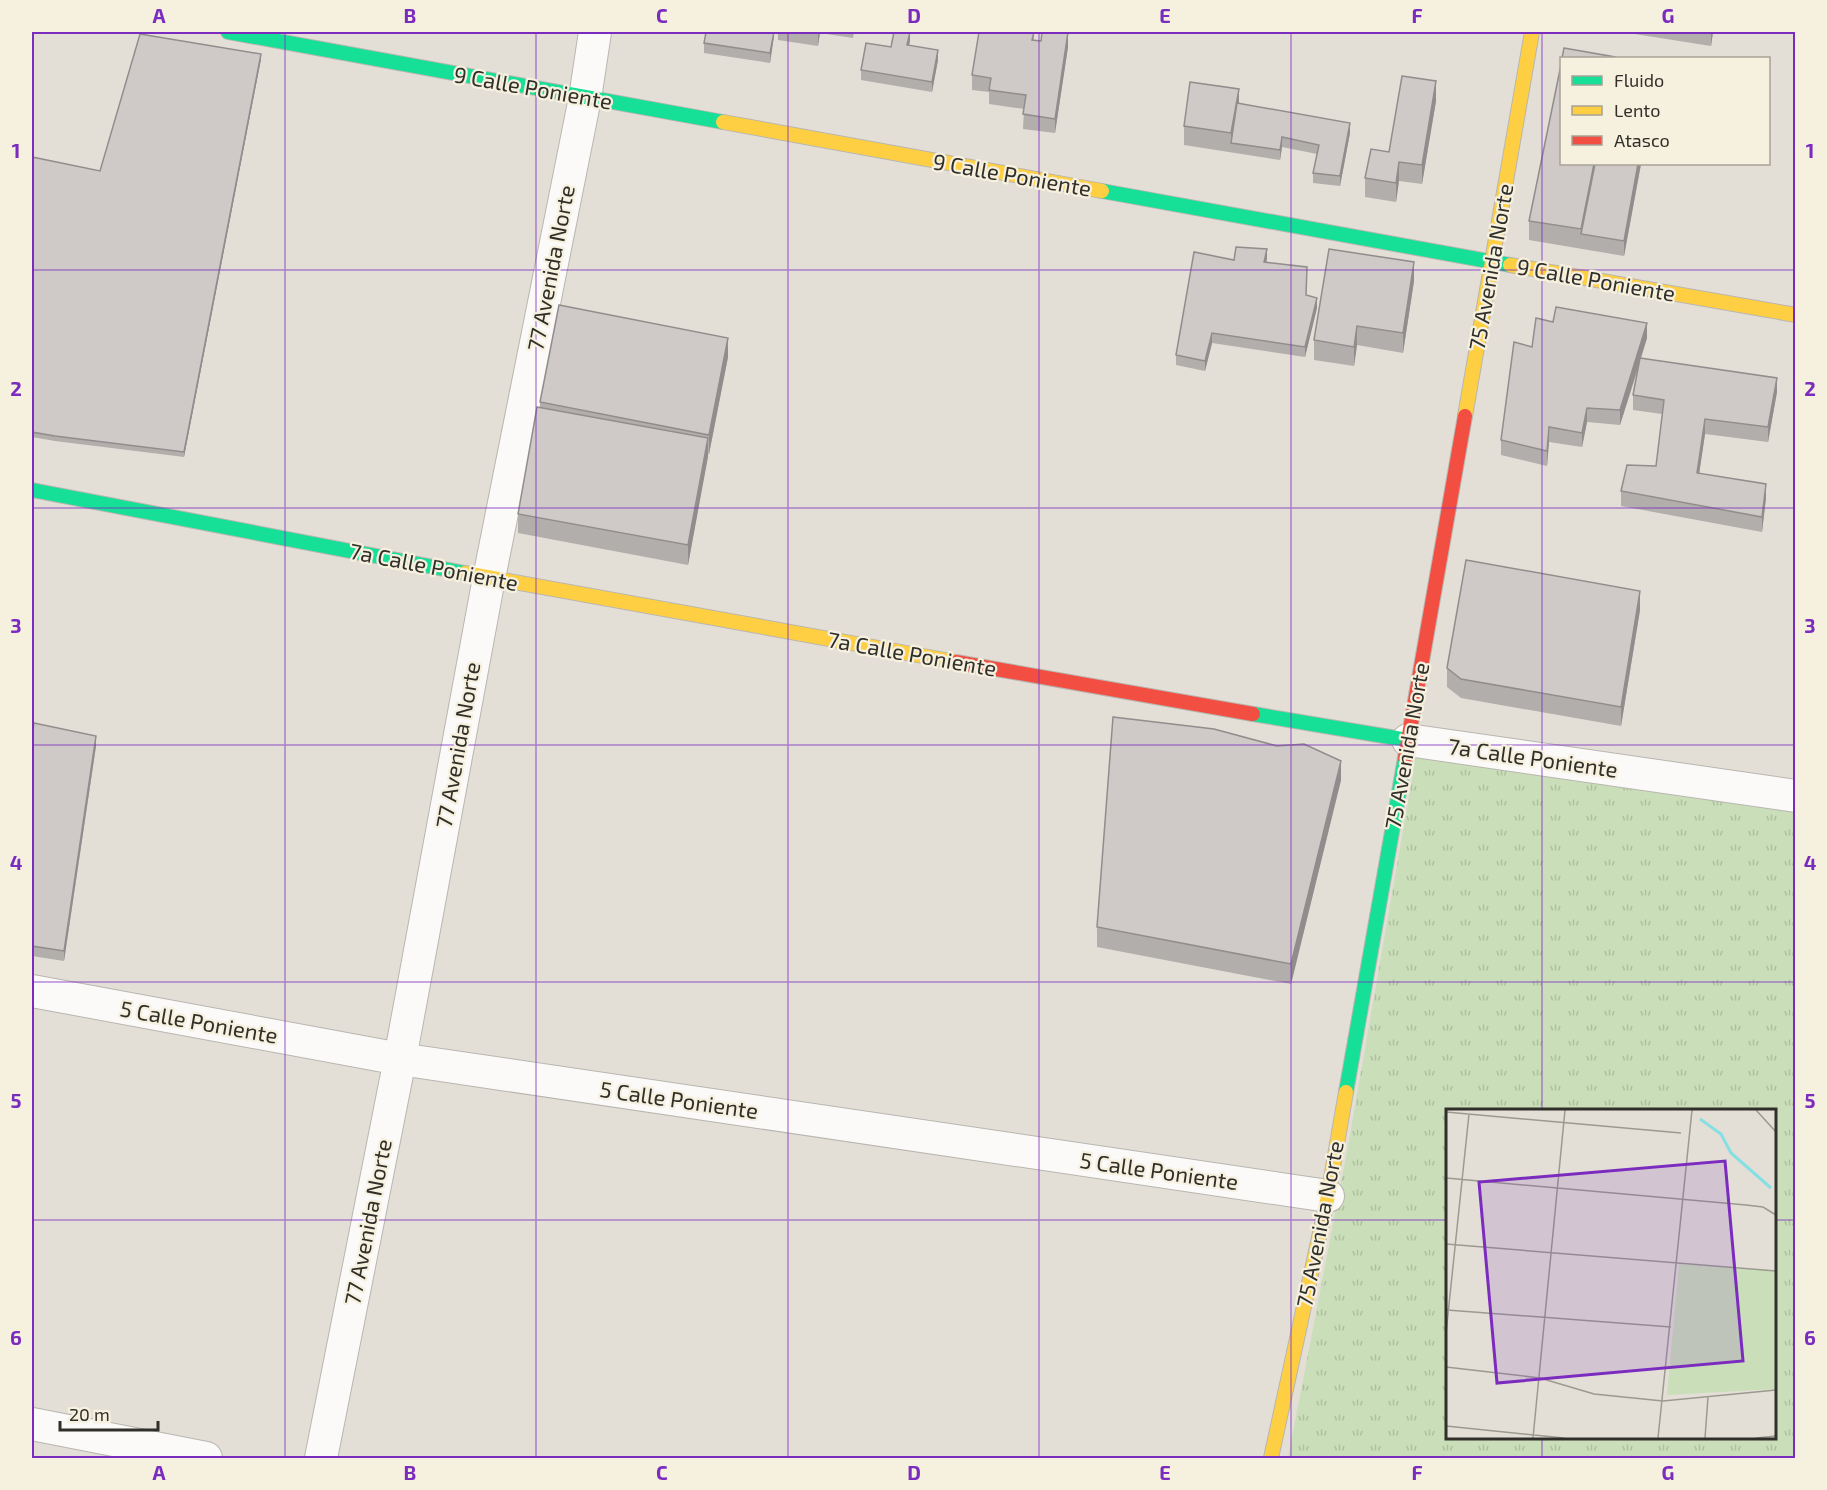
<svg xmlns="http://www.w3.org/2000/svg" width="1827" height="1490" font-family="'Exo 2',sans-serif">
<defs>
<pattern id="grass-tufts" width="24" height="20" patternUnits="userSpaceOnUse" patternTransform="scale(1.5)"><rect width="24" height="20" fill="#cadfb9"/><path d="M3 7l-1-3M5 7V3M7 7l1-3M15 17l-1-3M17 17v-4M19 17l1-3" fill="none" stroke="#aec09f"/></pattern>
</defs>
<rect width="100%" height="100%" fill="#e3dfd6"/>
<!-- grass -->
<path fill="url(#grass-tufts)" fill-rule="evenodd" d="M1420,733l375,60v665h-507l60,-312zM1448,1110h326v328h-326z"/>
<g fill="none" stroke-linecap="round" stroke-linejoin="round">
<!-- street casing -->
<g stroke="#b9b6b0" stroke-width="34">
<path id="street" d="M1408,740l388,56
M32,991l368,68 928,137
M32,1424l174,34
M321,1458l79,-399 89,-481 96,-480 10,-66"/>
</g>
<!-- fast casing -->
<g stroke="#b9b6b0" stroke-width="16">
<path id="fast" d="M228,32l495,90
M1102,191l408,74
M32,490l433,83
M1253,714l155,26
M1346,1092l59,-334"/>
</g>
<!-- slow casing -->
<g stroke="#b9b6b0" stroke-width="16">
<path id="slow" d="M723,122l379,69
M1510,265l286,50
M1465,416l67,-384
M465,573l491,89
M1271,1458l57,-262 18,-104"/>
</g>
<!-- jam casing -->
<g stroke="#b9b6b0" stroke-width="16">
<path id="jam" d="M956,662l297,52
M1405,758l60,-342"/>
</g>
<!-- street -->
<use href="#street" stroke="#fbfaf9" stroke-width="32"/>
<!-- fast -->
<use href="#fast" stroke="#16e098" stroke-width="14"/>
<!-- slow -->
<use href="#slow" stroke="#ffcf43" stroke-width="14"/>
<!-- jam -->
<use href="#jam" stroke="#f24e42" stroke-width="14"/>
</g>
<!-- wall -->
<path fill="#b2aeac" d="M774,32l-4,31 -66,-10v-10z
M778,32h76l-1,6 -33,-5 -2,13 -40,-6z
M1034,32v8l34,7 -13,86 -32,-4 1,-20 -35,-5v-12l-17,-2v-15z
M1622,32h91l-2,14z
M910,40l-1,6 29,14 -6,32 -71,-12v-10l30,-23z
M261,59l-77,398 -129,-16 -23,-4v-280l68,14z
M1436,101l-14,83 -23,-3 -3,21 -31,-5v-19z
M1239,103l111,30 -10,53 -27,-3v-10l4,-19 -35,-7 -2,13 -96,-15v-19z
M1641,164l-17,92 -95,-16v-19z
M1267,259l-1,3 41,15 -1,18 11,13 -12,49 -93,-14 -7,28 -29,-6v-10l58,-95z
M1414,281l-11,72 -46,-8 -3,21 -40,-6v-20z
M1553,322l94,16 -6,20 136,34 -9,50 -63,-8 -6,40 67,24 -4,34 -141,-26v-15l35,-25 6,-52 -29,-4v-15l6,-29 -19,59 -33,-3 -5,25 -33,-5 -2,24 -46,-11v-15l31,-93z
M728,357l-19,97h-1l-20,111 -170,-32v-19l22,-107v-5z
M1640,610l-19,116 -160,-28 -14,-11v-19z
M32,736l64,10 -32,215 -32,-5z
M1341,780l-50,204 -194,-37v-20z"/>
<!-- shaded-wall -->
<path fill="#918d8c" d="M774,32v5l-4,26v-10z
M818,32h2l-2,14z
M910,32v8l-3,15v-10z
M1068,32v15l-13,86v-14z
M1711,32h2l-2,14z
M938,50v10l-6,32v-10z
M261,54v5l-77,398v-5z
M1436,81v20l-14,83v-19z
M1239,89v19l-8,35v-10z
M1350,123v10l-10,53v-10z
M1282,137v10l-2,13v-10z
M1399,162v19l-3,21v-19z
M1638,164h3l-17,92v-15z
M1267,249v10l-3,13v-10z
M1414,262v19l-11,72v-20z
M1317,298v10l-12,49v-10z
M1647,323v15l-27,87v-15z
M1357,326v19l-3,21v-19z
M1212,333v10l-7,28v-10z
M728,338v19l-19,97v-19z
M1777,378v14l-9,50v-15z
M1587,408v14l-5,25v-14z
M1705,419v15l-8,54v-15z
M1549,427v15l-2,24v-15z
M708,438v19l-20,108v-20z
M1766,484v14l-4,34v-15z
M1640,591v19l-19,116v-19z
M96,736v10l-32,215v-10z
M1341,761v19l-50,204v-20z"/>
<!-- building -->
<path fill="#cfcac8" stroke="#918d8c" stroke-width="1.5" d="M706,32h68l-4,21 -66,-10z
M894,32h16l-3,13 31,5 -6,32 -71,-12 5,-27 25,4z
M979,32h55l-2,8 9,1 1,-9h26l-13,87 -32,-5 3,-19 -37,-5 2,-12 -19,-3z
M140,34l121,20 -77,398 -129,-16 -23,-4v-275l68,14z
M1564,48l51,9v1h-53z
M1562,60v104h32l-13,65 -52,-8z
M1402,76l34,5 -14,84 -23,-3 -3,21 -31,-5 6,-29 18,3z
M1190,82l49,7 -8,44 -47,-7z
M1237,103l113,20 -10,53 -27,-3 6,-28 -37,-8 -2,13 -49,-7z
M1595,164h43l-14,77 -43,-7z
M1236,247l31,2 -3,13 43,5 -1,28 11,3 -12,49 -93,-14 -7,28 -29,-6 18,-103 40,8z
M1329,249l85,13 -11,71 -46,-7 -3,21 -40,-7z
M559,305l169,33 -19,97 -169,-33z
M1556,307l91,16 -27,87 -33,-2 -5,25 -33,-6 -2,24 -46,-11 13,-98 18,5 4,-29 17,4z
M1640,358l137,20 -9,49 -63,-8 -8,54 69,11 -4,33 -141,-26 6,-26 29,1 8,-66 -31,-5z
M537,407l171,31 -20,107 -170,-31z
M1466,560l174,31 -19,116 -160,-28 -14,-11z
M1113,717l101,12 63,17 27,-2 37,17 -50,203 -194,-37z
M34,723l62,13 -32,215 -32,-5v-210z"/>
<!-- grid -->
<path fill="none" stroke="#7b2cbf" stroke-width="1.5" stroke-opacity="0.55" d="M285,32v1426M536,32v1426M788,32v1426M1039,32v1426M1291,32v1426M1542,32v1078M32,270h1764M32,508h1764M32,745h1764M32,982h1764M32,1220h1416M1774,1220h22M1542,1438v20"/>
<g text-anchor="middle" stroke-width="4.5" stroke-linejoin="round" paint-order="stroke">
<!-- street labels -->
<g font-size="22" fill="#312f29" stroke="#f6f0df">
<text transform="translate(533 88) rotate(10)" y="8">9 Calle Poniente</text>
<text transform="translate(1012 175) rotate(10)" y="8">9 Calle Poniente</text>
<text transform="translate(1491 267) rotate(-80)" y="8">75 Avenida Norte</text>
<text transform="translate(551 268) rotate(-79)" y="8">77 Avenida Norte</text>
<text transform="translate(1596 280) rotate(10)" y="8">9 Calle Poniente</text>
<text transform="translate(434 567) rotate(11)" y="8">7a Calle Poniente</text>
<text transform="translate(912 654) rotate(10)" y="8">7a Calle Poniente</text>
<text transform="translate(458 745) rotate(-80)" y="8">77 Avenida Norte</text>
<text transform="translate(1407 746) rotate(-80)" y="8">75 Avenida Norte</text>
<text transform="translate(1533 758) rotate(8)" y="8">7a Calle Poniente</text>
<text transform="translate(199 1022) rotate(10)" y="8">5 Calle Poniente</text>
<text transform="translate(679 1100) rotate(8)" y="8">5 Calle Poniente</text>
<text transform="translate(1159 1171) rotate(8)" y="8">5 Calle Poniente</text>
<text transform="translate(368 1222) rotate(-79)" y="8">77 Avenida Norte</text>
<text transform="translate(1320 1224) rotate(-79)" y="8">75 Avenida Norte</text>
</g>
</g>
<!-- overview -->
<g transform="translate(1446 1109)">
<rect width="330" height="330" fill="#e3dfd6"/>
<path d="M233,155l97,7v118l-109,6z" fill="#cadfb9"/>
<path fill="none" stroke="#86dfe2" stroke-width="3" d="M254,10l21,15 10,19 40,35"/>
<path fill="none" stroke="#9c9991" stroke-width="1.5" d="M310,1l20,22M0,3l235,21M0,69l300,27 17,2 13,8M0,135l330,27M1,201l224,17M0,224l23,-219M0,258l94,11 54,16 69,7 113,-11M0,317l118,12M87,329l32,-328M212,329l34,-328M259,329l3,-41M310,329l20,-2"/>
<path fill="#7b2cbf" fill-opacity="0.15" stroke="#7b2cbf" stroke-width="3" d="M279,52l18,200 -246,22 -18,-201z"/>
<rect width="330" height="330" fill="none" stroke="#312f29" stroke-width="3"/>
</g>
<!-- border -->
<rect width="1827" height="1490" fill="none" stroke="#f6f0df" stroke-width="66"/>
<!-- legend -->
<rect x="1560" y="57" width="210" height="108" fill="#f6f0df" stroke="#a7a396" stroke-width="1.5"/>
<rect x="1572" y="76" width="30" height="9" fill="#16e098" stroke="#a7a396" stroke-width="1.5"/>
<text x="1614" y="87" font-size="18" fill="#312f29">Fluido</text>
<rect x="1572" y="106" width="30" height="9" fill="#ffcf43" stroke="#a7a396" stroke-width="1.5"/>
<text x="1614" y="117" font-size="18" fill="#312f29">Lento</text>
<rect x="1572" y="136" width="30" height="9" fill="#f24e42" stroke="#a7a396" stroke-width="1.5"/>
<text x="1614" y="147" font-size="18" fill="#312f29">Atasco</text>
<!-- scale -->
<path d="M60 1421v9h98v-9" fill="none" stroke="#312f29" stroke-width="3"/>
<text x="69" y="1421" font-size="18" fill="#312f29" stroke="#f6f0df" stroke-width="4.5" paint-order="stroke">20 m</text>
<rect x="33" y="33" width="1761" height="1424" fill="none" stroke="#7b2cbf" stroke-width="2"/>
<g font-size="20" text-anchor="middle" font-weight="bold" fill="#7b2cbf">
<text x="159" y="23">A</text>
<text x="410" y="23">B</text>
<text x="662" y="23">C</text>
<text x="914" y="23">D</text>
<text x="1165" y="23">E</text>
<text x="1417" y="23">F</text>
<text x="1668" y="23">G</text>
<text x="16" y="158">1</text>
<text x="1810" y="158">1</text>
<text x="16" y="396">2</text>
<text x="1810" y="396">2</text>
<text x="16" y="633">3</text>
<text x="1810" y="633">3</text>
<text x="16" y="870">4</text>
<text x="1810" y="870">4</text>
<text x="16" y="1108">5</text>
<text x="1810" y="1108">5</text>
<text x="16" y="1345">6</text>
<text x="1810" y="1345">6</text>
<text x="159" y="1480">A</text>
<text x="410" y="1480">B</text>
<text x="662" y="1480">C</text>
<text x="914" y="1480">D</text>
<text x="1165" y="1480">E</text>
<text x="1417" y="1480">F</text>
<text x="1668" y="1480">G</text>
</g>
</svg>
